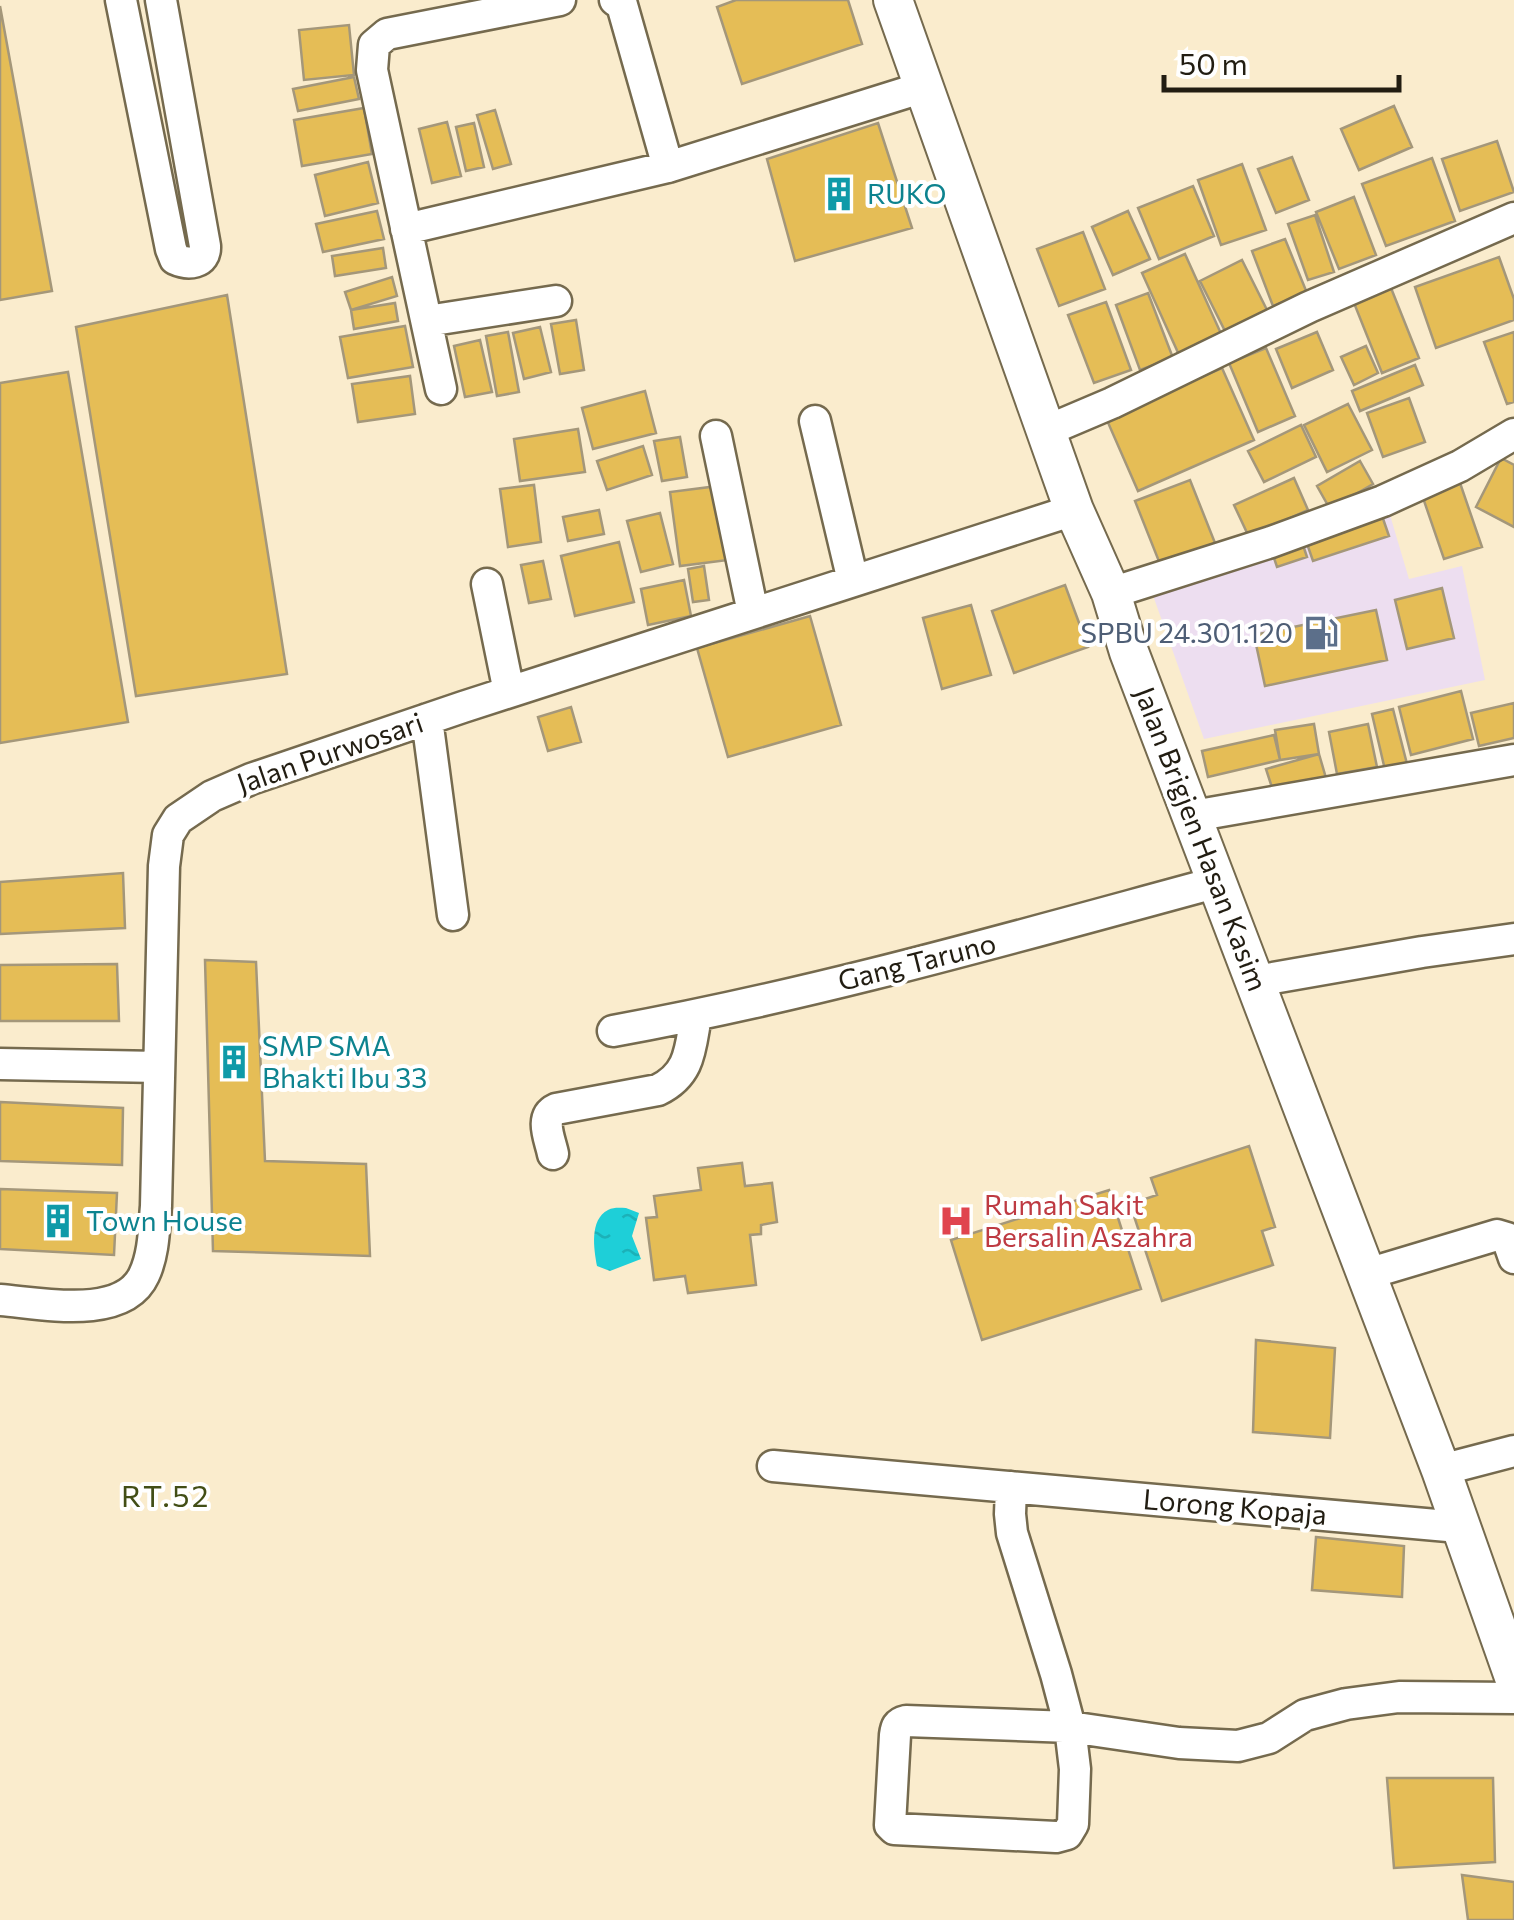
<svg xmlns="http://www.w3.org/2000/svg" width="1514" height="1920" font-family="Commissioner,sans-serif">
<defs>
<pattern id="water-ripples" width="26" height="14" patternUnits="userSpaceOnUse" patternTransform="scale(2.5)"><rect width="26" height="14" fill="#1ecfd8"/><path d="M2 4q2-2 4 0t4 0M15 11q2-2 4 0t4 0" fill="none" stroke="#1bb1b8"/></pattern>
</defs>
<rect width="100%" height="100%" fill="#faeccd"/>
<!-- commercial -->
<path fill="#eddef0" d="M1387,505l22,74 53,-13 23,114 -281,59 -54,-152z"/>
<!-- water -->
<path fill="url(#water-ripples)" d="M626,1208l13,5 -7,23 9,23 -31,12 -13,-5c-3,-17 -8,-46 11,-56 6,-3 12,-2 18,-2z"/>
<!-- building -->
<path fill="#e5bd56" stroke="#a4977a" stroke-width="2.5" d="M736,0h112l14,44 -120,40 -25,-77z
M0,6l52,285 -52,9z
M349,25l5,50 -50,5 -5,-50z
M354,77l5,22 -61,12 -5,-22z
M1394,106l18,41 -53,23 -18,-41z
M364,108l8,46 -70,12 -8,-46z
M495,110l16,54 -18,5 -16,-54z
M447,122l14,54 -29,7 -13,-54z
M474,123l10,44 -18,4 -10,-44z
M878,123l34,105 -117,33 -28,-102z
M1497,141l17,51 -54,19 -18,-52z
M1292,157l17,43 -33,13 -18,-44z
M1432,158l23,63 -69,25 -24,-62z
M368,162l10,41 -53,13 -10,-41z
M1242,164l24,66 -45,15 -23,-65z
M1193,186l21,50 -55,23 -21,-51z
M1354,197l22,58 -37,14 -23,-57z
M377,211l7,28 -61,13 -7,-28z
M1128,211l22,48 -37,16 -21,-48z
M1315,215l19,57 -26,8 -20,-56z
M1083,232l22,57 -46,17 -22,-57z
M1285,239l22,54 -34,13 -21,-55z
M383,248l3,20 -51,8 -3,-20z
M1185,254l38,84 -43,19 -38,-84z
M1499,257l15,42v21l-78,28 -21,-61z
M1242,260l27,54 -42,21 -27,-54z
M392,277l5,19 -46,14 -6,-18z
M1391,288l28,70 -37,15 -28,-70z
M1148,293l25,65 -33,12 -24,-65z
M227,295l60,379 -151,22 -60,-369z
M1106,302l25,68 -37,13 -26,-68z
M395,303l3,18 -44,8 -3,-19z
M576,320l8,50 -24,4 -9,-50z
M405,326l8,41 -65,11 -8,-41z
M540,327l11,45 -27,7 -11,-46z
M508,332l11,60 -22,4 -11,-60z
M1317,332l16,38 -41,18 -16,-39z
M1514,332v70l-7,2 -23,-62z
M480,340l12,52 -27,5 -11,-51z
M1366,346l12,27 -24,12 -13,-28z
M1266,348l29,68 -37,16 -29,-69z
M1415,365l8,20 -63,26 -8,-20z
M1222,368l32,72 -116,51 -32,-73z
M68,372l60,350 -128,21v-360z
M410,376l5,38 -57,8 -6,-38z
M645,391l11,42 -63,16 -11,-41z
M1409,398l16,44 -42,15 -16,-44z
M1348,404l24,46 -45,22 -23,-47z
M1301,425l15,32 -52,25 -16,-31z
M578,429l7,43 -65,9 -6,-42z
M680,437l7,40 -25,4 -8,-40z
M643,446l9,29 -45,15 -10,-29z
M1501,458l13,7v62l-38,-20z
M1360,461l13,23 -43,25 -13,-23z
M1294,478l14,32 -59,27 -15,-32z
M1190,480l25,63 -55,21 -25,-63z
M1459,480l23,67 -38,12 -23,-67z
M534,485l7,57 -33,5 -8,-58z
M718,486l10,74 -48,6 -10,-74z
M599,510l5,24 -36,7 -5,-24z
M1380,510l9,26 -76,25 -9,-26z
M660,513l13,51 -32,8 -14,-51z
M1301,539l6,18 -30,10 -6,-18z
M619,542l15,60 -59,14 -14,-60z
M543,561l8,38 -22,4 -8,-38z
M704,566l5,34 -16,2 -5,-33z
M684,580l7,36 -43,9 -7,-36z
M1065,585l23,62 -74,26 -22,-62z
M1442,588l12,50 -47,11 -12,-49z
M971,605l20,70 -49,14 -19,-71z
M1376,610l11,50 -122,26 -11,-51z
M810,616l31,109 -113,32 -31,-109z
M1461,691l12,48 -62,16 -12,-48z
M1514,703v35l-35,8 -8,-33z
M571,707l10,35 -33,9 -10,-34z
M1393,709l14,55 -22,6 -13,-56z
M1314,724l5,30 -39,6 -5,-30z
M1368,724l9,43 -40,7 -8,-42z
M1274,735l6,25 -72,17 -6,-26z
M1319,754l9,31 -52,15 -10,-31z
M123,873l2,55 -125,6v-52z
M205,960l51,2 9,199 101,3 4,92 -157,-5z
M117,964l2,57h-119v-56z
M0,1102l123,6 -1,57 -122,-4z
M1249,1146l26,81 -13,4 11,34 -111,36 -32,-97 27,-9 -6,-17z
M742,1163l3,23 27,-3 5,39 -16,3v9l-11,1 6,50 -68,8 -3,-17 -31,4 -8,-62 11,-1 -3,-21 47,-6 -3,-22z
M0,1189l117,4 -3,62 -114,-6z
M1109,1190l32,99 -159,51 -31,-100z
M1256,1340l79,8 -5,90 -77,-6z
M1316,1537l88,9 -2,51 -90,-7z
M1387,1778h106l2,84 -101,6z
M1462,1875l52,7v38h-46z"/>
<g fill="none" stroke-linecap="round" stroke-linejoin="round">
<!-- minor casing -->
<g stroke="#756a4e" stroke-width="35">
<path id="minor" d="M121,0l50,249 4,10c13,6 31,5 30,-13l-44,-246
M615,0l7,5 46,162 256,-80
M406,229l262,-62
M427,321l129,-20
M441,389l-69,-319 2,-25 13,-11 173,-34
M815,421l38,160
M1046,431l66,-28 197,-96 205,-89
M716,436l37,177
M487,584l22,108
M1111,593l160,-51 112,-41 77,-35 54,-32
M427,719l26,196
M1193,816l321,-56
M1256,981l166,-29 92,-13
M613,1031c204,-37 405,-95 605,-149
M0,1064l159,3
M553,1154c-3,-15 -14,-37 3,-45l102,-19c33,-16 32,-42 38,-74
M1367,1274l130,-39 10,3 7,20
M0,1300c40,3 123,21 144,-25 10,-21 10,-47 12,-69l8,-340 4,-31 10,-16 34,-23 39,-17 212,-72 611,-197
M773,1466l686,61
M1441,1470l73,-19
M1011,1487l-1,27 2,19 44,141 14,53 5,42 -2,55 -6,10 -11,3 -162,-8 -4,-4 5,-90c1,-8 2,-12 11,-14l164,6 109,16 59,3 31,-8 36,-23 41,-11 53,-7 115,1"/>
</g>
<!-- tertiary casing -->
<g stroke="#756a4e" stroke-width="42">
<path id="tertiary" d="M893,0l181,510 37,83 18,59 312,818 73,207"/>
</g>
<!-- minor -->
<use href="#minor" stroke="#fff" stroke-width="30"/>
<!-- tertiary -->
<use href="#tertiary" stroke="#fff" stroke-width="38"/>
</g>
<!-- icons -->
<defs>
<g id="building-bare" transform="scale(2.7)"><path d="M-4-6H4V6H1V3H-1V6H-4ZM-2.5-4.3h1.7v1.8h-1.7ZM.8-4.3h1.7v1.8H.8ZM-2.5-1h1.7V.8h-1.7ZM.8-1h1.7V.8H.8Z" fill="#0f9aa8" stroke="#fff" stroke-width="2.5" paint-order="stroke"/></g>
<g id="fuel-bare" transform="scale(2.7)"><path d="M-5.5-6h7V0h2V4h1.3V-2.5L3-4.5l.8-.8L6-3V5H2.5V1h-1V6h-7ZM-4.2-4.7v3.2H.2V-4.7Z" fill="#5c6f8a" stroke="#fff" stroke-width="2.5" paint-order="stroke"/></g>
<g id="hospital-bare" transform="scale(2.7)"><path d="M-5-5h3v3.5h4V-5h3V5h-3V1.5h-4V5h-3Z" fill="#e0444e" stroke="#fff" stroke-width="2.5" paint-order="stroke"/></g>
</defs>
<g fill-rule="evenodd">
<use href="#building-bare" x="839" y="194"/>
<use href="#fuel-bare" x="1321" y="633"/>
<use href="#building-bare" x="234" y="1062"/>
<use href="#building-bare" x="58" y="1221"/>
<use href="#hospital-bare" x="956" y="1221"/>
</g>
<g text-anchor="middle" stroke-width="8" stroke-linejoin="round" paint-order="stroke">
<!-- culture labels -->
<g font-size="28" fill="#0d838f" stroke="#fff" text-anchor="start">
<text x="867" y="204">RUKO</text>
<text x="262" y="1056">SMP SMA<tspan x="262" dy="32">Bhakti Ibu 33</tspan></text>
<text x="86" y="1231">Town House</text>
</g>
<!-- service labels -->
<g font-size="28" fill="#4e5e75" stroke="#fff" text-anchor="end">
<text x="1293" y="643">SPBU 24.301.120</text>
</g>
<!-- street labels -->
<g font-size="28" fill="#221d12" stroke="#fff">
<text transform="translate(330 753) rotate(-19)" y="10">Jalan Purwosari</text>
<text transform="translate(1201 839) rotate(69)" y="10">Jalan Brigjen Hasan Kasim</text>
<text transform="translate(917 962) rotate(-14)" y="10">Gang Taruno</text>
<text transform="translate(1235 1507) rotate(5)" y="10">Lorong Kopaja</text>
</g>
<!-- health labels -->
<g font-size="28" fill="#be3a42" stroke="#fff" text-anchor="start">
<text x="984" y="1215">Rumah Sakit<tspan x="984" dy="32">Bersalin Aszahra</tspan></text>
</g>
<!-- neighbourhood labels -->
<g font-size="30" letter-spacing="2.5" fill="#424e16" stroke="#fff">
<text x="166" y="1507">RT.52</text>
</g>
</g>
<!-- scale -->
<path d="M1164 75v15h235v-15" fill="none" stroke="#221d12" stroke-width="5"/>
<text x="1179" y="75" font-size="30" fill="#221d12" stroke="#ffffff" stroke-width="8" paint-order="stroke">50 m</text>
</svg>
